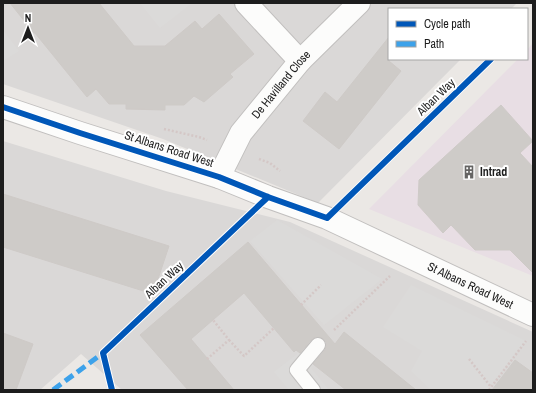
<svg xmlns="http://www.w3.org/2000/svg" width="536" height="393" font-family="'Archivo Narrow',sans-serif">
<rect width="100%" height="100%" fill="#ebe8e5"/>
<!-- residential -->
<path fill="#dad8d7" d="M3,3h514l-6,6h-122v50h72l-143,144 -155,-64 -160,-55z
M3,141l163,50 124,31 243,110v58h-411l-41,-36 -41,36h-37z"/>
<!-- industrial -->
<path fill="#e8dee4" d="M533,43v233l-164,-67 149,-150h9v-9z"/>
<!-- parking -->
<path fill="#dbdad9" d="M140,3h52l-32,25z
M3,30l16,21 -16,10z
M277,220l105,59 -58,46 -74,-84z
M411,285l115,56 -39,49h-56l-20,-19 11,-20 -39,-24z
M323,334l8,10 -20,24 18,22h-40l-15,-18z"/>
<!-- building -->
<path fill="#cecbc8" stroke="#cecac7" d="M10,3h89l35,43h31l30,-25 7,8 17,-15 35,40 -24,20 3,3 -29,25 -10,-6 -10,9h-19v5l-39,-1v-5h-17l-13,-15 -9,8 -52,-64h-1z
M389,37v24l12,10 -62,78 -36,-28 22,-29 12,10z
M501,105l32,36 -13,12 13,14v106l-23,-23h-35l-24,-25 -8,8 -25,-28 1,-25z
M3,194l166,52 -16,48 -150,-47z
M248,242l87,102 9,-12 72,58h-70l-33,-26 12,-14 1,-3v-5l-2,-3 -5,-2h-4l-4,3 -11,13 -4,-3 -2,2 -50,-59 -53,46 43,51h-46l-48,-55z
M3,333l30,11 -17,46h-13z
M515,360l18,13v17h-41z"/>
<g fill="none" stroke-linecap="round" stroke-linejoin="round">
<!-- service casing -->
<g stroke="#c1bfbe" stroke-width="16">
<path id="service" d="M313,390l-16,-20 21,-25"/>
</g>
<!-- minor casing -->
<g stroke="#c1bfbe" stroke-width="24">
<g id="minor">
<path d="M246,3l54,58"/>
<path id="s1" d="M3,107l77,26 139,44 49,20 59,21 206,97"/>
<path id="s2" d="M219,177l22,-44 59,-72 59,-58"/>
</g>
</g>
<!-- path -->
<path stroke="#d4c7c6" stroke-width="2.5" stroke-dasharray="2 2" stroke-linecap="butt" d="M164,129l35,8 8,3
M259,159l11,4 10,8
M301,305l20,-20
M334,330l56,-54
M229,340l15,16 30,-28
M207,359l22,-19 -16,-20
M469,359l22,28
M489,390l37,-49"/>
<!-- service -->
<use href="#service" stroke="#fcfcfb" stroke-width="14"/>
<!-- minor -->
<use href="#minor" stroke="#fcfcfb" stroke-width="22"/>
<!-- quiet -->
<path stroke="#3da2ea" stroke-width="5" stroke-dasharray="10 5" stroke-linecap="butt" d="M53,390l50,-37"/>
<!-- cycleway casing -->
<g stroke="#fff" stroke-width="8">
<path id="cycleway" d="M3,107l77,26 139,44 49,20 59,21 164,-159
M112,390l-9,-37 165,-156"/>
</g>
<!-- cycleway -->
<use href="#cycleway" stroke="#0057b8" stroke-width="6"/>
</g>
<!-- icons -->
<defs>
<g id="building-bare" transform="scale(1.08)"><path d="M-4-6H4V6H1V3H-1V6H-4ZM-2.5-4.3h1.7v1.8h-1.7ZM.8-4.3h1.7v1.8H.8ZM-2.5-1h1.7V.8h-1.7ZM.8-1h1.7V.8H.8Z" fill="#656463" stroke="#fff" stroke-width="2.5" paint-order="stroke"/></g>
</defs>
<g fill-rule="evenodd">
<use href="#building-bare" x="469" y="172"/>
</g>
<g text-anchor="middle" stroke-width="4" stroke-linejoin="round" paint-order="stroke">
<!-- street labels -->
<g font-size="12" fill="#1d1d1d" stroke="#fff">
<text dy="4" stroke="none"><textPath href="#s2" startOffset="112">De Havilland Close</textPath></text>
<text transform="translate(436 97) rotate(-44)" y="4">Alban Way</text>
<text transform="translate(169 149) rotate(18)" y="4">St Albans Road West</text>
<text transform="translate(164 280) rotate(-43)" y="4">Alban Way</text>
<text dy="4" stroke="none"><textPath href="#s1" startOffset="501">St Albans Road West</textPath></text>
</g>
<!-- poi labels -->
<g font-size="12" font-weight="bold" fill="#1d1d1d" stroke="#fff" text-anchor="start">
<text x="480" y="176">Intrad</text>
</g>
</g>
<!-- border -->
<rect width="536" height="393" fill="none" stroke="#1d1d1d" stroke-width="8"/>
<!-- legend -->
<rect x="388" y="8" width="140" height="52" fill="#ffffff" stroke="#a5a5a5"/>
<rect x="396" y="21" width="20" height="6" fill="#0057b8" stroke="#a5a5a5"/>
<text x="424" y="28" font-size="12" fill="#1d1d1d">Cycle path</text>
<rect x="396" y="41" width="20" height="6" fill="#3da2ea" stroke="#a5a5a5"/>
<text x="424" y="48" font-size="12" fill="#1d1d1d">Path</text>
<!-- north arrow -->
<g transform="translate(28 28)" stroke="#ffffff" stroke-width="3" paint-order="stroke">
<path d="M0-3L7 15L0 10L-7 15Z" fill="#1d1d1d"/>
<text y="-6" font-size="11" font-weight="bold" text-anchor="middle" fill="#1d1d1d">N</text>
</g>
</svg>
